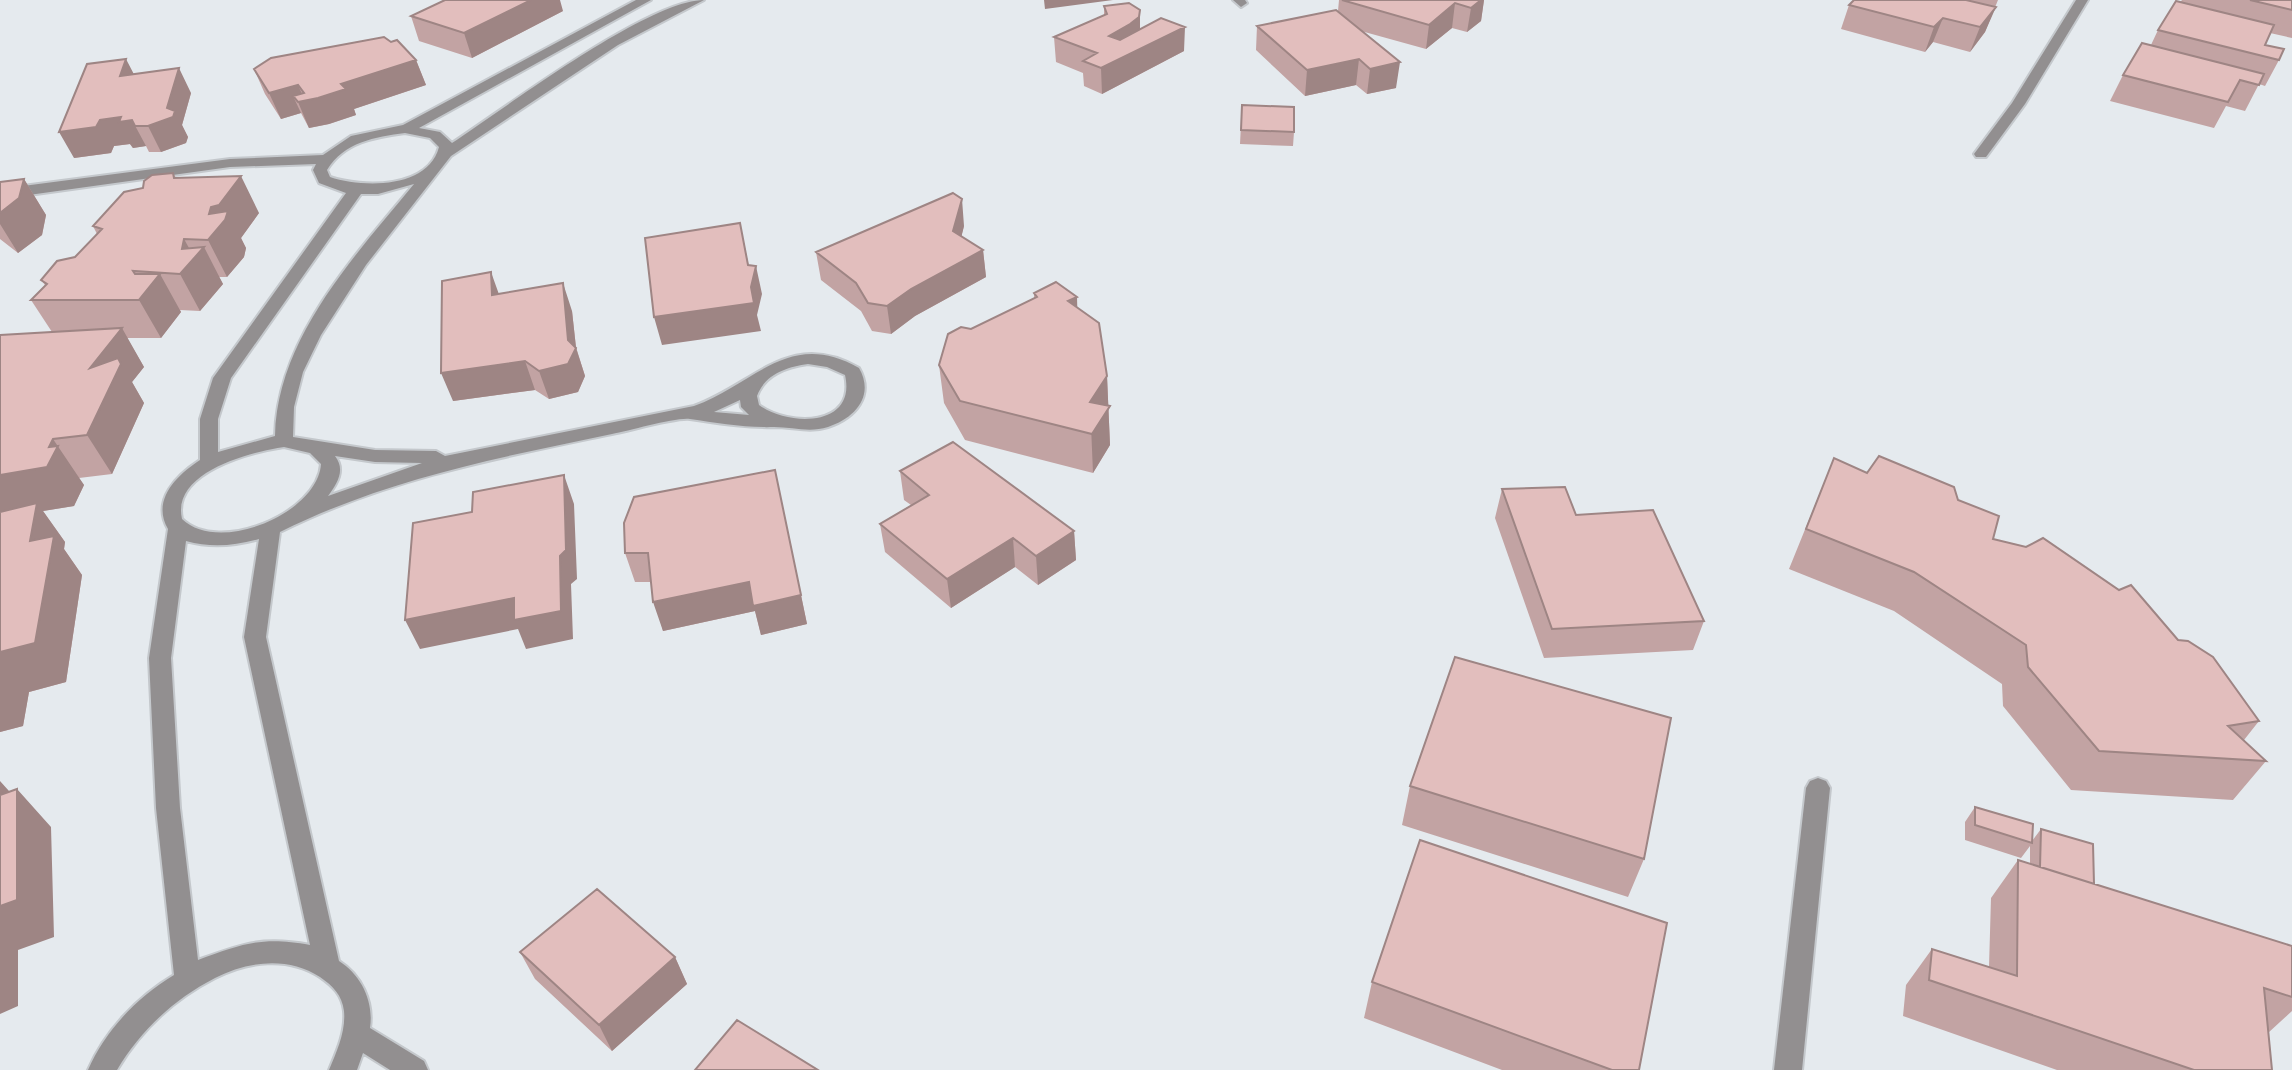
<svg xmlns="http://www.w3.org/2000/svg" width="2292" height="1070" font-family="'Sofia Sans Condensed',sans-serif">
<rect width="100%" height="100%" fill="#e5eaee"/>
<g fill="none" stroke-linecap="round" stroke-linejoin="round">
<!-- minor casing -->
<g stroke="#c4c8cc" stroke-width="4">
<path id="minor" d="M636,0h15l-232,128 21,4 12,11c52,-34 196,-143 252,-143l-86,45 -167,111 -85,109 -45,70 -18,37 -9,35 -1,30 82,13 61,1 9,5 249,-50c61,-22 95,-78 165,-38 16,28 -4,50 -31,59 -19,6 -35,0 -54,0 -28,1 -57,-4 -84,-8 -14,-2 -61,12 -78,15 -115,24 -226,45 -332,98l-14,105 73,324c22,14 35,40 31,67l54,33 4,9h-38l-27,-17 -6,17h-28c8,-19 17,-39 15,-59 -2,-16 -11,-25 -24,-34 -32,-21 -72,-16 -105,1 -41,21 -75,53 -98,92h-29c17,-39 49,-73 86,-95l-18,-167 -7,-150 19,-129c-17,-29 9,-54 32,-69v-41l13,-41 133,-185 -27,-10 -6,-13 3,-6 -86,3 -230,32v-10l230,-30 93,-4 28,-19 52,-11zM405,133l25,5 9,9c-11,42 -76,41 -109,30l-3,-7c17,-28 48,-33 78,-37zM414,184c-59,72 -137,154 -139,252l-57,16v-33l13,-41 130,-184h17zM808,364l19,3 18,8c12,52 -56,52 -86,30l-2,-9c8,-22 30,-29 51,-32zM740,400l1,7 8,8 -35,-3zM284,447l26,6 11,11c-3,49 -102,91 -139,55 -11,-47 69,-67 102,-72zM335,456l40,6 47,1 -94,33c9,-12 18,-26 7,-40zM259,539l-15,98 66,308c-48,-9 -68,-1 -112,15l-18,-152 -9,-150 15,-117c25,7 48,5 73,-2z
M1233,0h12l2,3 -6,4z
M2076,0h12l-63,104 -39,53h-10l-2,-3 38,-51z
M1818,778l8,3 4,7 -28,282h-28l32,-282 4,-7z"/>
</g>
<!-- minor -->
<use href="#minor" fill="#928f90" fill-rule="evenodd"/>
</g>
<!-- wall -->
<path fill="#c2a3a3" d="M1339,0h145l-3,21 -14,11 -15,-4 -26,21 -65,-18 35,57 -29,6 -11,-9 -51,11 -49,-46 1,-24 81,-15z
M1881,0h117l-13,32 -15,20 -37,-10 -8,10 -84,-23 8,-24z
M2182,0h110v38l-22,-5 -5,12 14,15 -14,26 -6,-2 -14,27 -19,-5 -12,22 -104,-27 13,-26 28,-30 7,-15z
M1104,6l36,23 44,22 -82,43 -18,-8 -1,-13 -27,-11 -2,-25 50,-22z
M563,11l-91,47 -53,-17 -8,-25z
M416,60l10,25 -72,24 2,6 -27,9 -20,4 -8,-15 -20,6 -16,-25 -11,-25z
M134,74l57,19 -9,32 6,12 -2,6 -25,9h-12l-3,-6 -13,2 -3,-4 -16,2 -3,7 -37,5z
M1242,105l52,27 -1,14 -53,-2z
M173,173l3,5 83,35 -18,25 5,10 -2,9 -17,20h-8l4,7 -23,27 -20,-1 1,2 -20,26h-34l17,29 -12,15 12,21 -32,71 -33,4 5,7 -10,21 -31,5 22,31 -1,7 18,26 -16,107 -37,10 -6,34 -23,6v-397l52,-3 -21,-32 14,-15 -4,-5 34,-23 22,-23 -4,-8 50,-38z
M24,179l22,36 -4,20 -24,18 -18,-14v-57z
M964,226l-3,11 22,13 3,27 -71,39 -24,18 -19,-3 -11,-20 -40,-31 -5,-28z
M1034,293l43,15 30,68 3,69 -17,28 -128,-33 -21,-37 -5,-38 32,-36 63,-30z
M499,294l73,17 4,36 9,29 -7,16 -29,7 -14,-9 -82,11z
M1834,458l33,15 91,27 35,39 185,101 81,81 -15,19 22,21 -33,39 -162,-10 -68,-84 -1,-22 -108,-73 -105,-42z
M775,470l32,154 -46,11 -6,-24 -92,20 -12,-49h-16l-10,-29z
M900,471l174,60 2,29 -38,25 -23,-18 -64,41 -66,-56 -5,-28 31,-19 -7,-5z
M1502,489l74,26 128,106 -11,29 -149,8 -49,-140z
M1410,786l234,73 -16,38 -226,-72z
M1975,807l57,34 9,-12 53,55 198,62v65l-24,22 4,37h-215l-154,-54 3,-31 26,-36 57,18 2,-69 27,-38 12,4v-18l-9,12 -56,-18v-18z
M520,952l155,5 12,27 -75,67 -77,-72z
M1372,982l267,88h-137l-138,-52z"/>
<!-- shaded-wall -->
<path fill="#9e8584" d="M531,0h29l3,11 -91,47 -8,-25z
M1044,0h69l-68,9z
M1481,0h3l-3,21 -14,11 4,-24z
M1455,3l-3,25 -26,21 3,-24z
M1996,7l-11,25 -15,20 10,-25z
M1140,10v25l-31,26v-25z
M1943,18l-10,24 -8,10 9,-25z
M1185,27l-1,24 -82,43 -1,-26z
M126,59l13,25 -19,-8z
M1359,59l-3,26 -51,11 2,-26z
M416,60l10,25 -72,24 2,6 -27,9 -20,4 -11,-26 -5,-6 8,17 -20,6 -12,-26 29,-8 7,16 36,-17z
M1400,62l-4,26 -29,6 3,-25z
M179,68l12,25 -9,32 6,12 -2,6 -25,9 -13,-26z
M121,117l11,3 14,26 -13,2 -3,-4 -16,2 -3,7 -37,5 -15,-26 41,-12z
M241,176l18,37 -18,25 5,10 -2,9 -17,20 -19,-37 1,-26 2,-7z
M24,179l22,36 -4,20 -24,18 -18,-29v-11z
M962,199l2,27 -8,33 -3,-28z
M740,223l12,59 4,-16 6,28 -5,21 4,16 -99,14 -8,-28 97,-30z
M184,239l10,18 10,-10 19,37 -23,27 -20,-37z
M983,250l3,27 -71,39 -24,18 -4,-28 24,-17z
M491,272l10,28 -9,-5z
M160,274l21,38 -20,26 -22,-38z
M563,283l9,28 4,37 9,28 -7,16 -29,7 -10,-28 29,-31z
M1077,297l1,38 -10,-34z
M122,328l22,39 -12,15 12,21 -32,71 -25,-39 3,-67z
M525,361l10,29 -82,11 -12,-28z
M1107,376l3,69 -17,28 -3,-71z
M53,439l31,46 -10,21 -31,5 22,31 -1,7 18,26 -16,107 -37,10 -6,34 -23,6v-257l49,-28z
M775,470l32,154 -46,11 -6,-24 -92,20 -10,-29z
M564,475l10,29 3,75 -6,5 2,55 -47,10 -8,-20 -98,20 -15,-29 109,-22 46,-42z
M1074,531l2,29 -38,25 -2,-29z
M1013,538l2,29 -64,41 -4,-29z
M0,781l9,10v52l-9,-10z
M17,789l34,38 3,110 -36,13v56l-18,8v-108z
M675,957l12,27 -75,67 -13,-26z"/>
<!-- building -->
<path fill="#e2bebd" stroke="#9e8584" stroke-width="2" d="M445,0h86l-67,33 -53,-17z
M1342,0h139l-10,8 -16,-5 -26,22z
M1854,0h112l30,7 -16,20 -37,-9 -9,9 -85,-22z
M2250,0h42v10z
M2176,1l98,24 -9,20 19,4 -5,11 -121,-30z
M1129,3l11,7 -1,7 -9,7 -21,12 11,4 41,-22 24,9 -84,41 -18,-7 14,-8 -43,-16 53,-23 -3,-8z
M1336,10l64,52 -30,7 -11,-10 -52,11 -50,-44z
M384,37l7,5 6,-2 19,20 -75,24 5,5 -28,9 -20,4 -5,-6 11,-3 -6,-8 -29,8 -15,-24 17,-11z
M2142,43l122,31 -5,11 -19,-5 -12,22 -105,-27z
M126,59l-6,17 59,-8 -12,40 8,3 -2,6 -25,9h-13l-3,-6 -13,2 2,-5 -21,3 -4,7 -37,5 28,-68z
M1242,105l52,2v25l-53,-2z
M173,173l1,5 67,-2 -22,29 -8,2 -2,7 19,-3 -3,9 -17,20 -24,-1 -2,10 22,-2 -24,27 -47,-3 2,3h25l-21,26h-108l16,-16 -6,-4 16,-19 18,-4 27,-28 -9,-3 31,-34 19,-4 1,-7 8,-6z
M24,179l-5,19 -19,15v-31z
M953,193l9,6 -9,32 30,19 -72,39 -24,17 -19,-3 -12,-20 -40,-31z
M740,223l8,42 8,1 -5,21 3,16 -100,14 -9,-79z
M491,272l1,23 71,-12 5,57 8,8 -8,16 -29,7 -14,-10 -84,12 1,-92z
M1056,282l21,15 -9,4 31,22 8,53 -17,26 20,4 -18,28 -132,-33 -21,-36 9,-31 13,-7 10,2 66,-32 -3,-4z
M122,328l-32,40 28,-10 3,6 -34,71 -34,4 -4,8 9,-1 -11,21 -47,8v-140z
M953,442l121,89 -38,25 -23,-18 -66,41 -67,-55 49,-29 -29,-24z
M1879,456l75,31 4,13 41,16 -6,23 33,8 17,-9 76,52 12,-5 47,55 10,1 25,16 46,64 -31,5 38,35 -167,-10 -71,-84 -2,-22 -112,-73 -108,-43 28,-71 33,15z
M775,470l26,125 -48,11 -4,-24 -96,20 -5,-49h-23l-1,-30 10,-26z
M564,475l2,75 -6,6 1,55 -47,9v-22l-109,22 8,-97 59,-11 1,-20z
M1565,487l11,28 77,-5 51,111 -152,8 -50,-140z
M37,503l-7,38 24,-5 -19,107 -35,9v-140z
M1455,657l216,61 -27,141 -234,-73z
M17,789v111l-17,6v-111z
M1975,807l58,17 -1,19 -57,-18z
M2041,829l52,15 1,40 -54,-17z
M1420,840l247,83 -28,147h-27l-240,-88z
M2018,860l274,86v51l-28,-9 8,82h-78l-265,-90 3,-31 85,27z
M597,889l78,68 -76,68 -79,-73z
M737,1020l81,50h-123z"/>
</svg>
